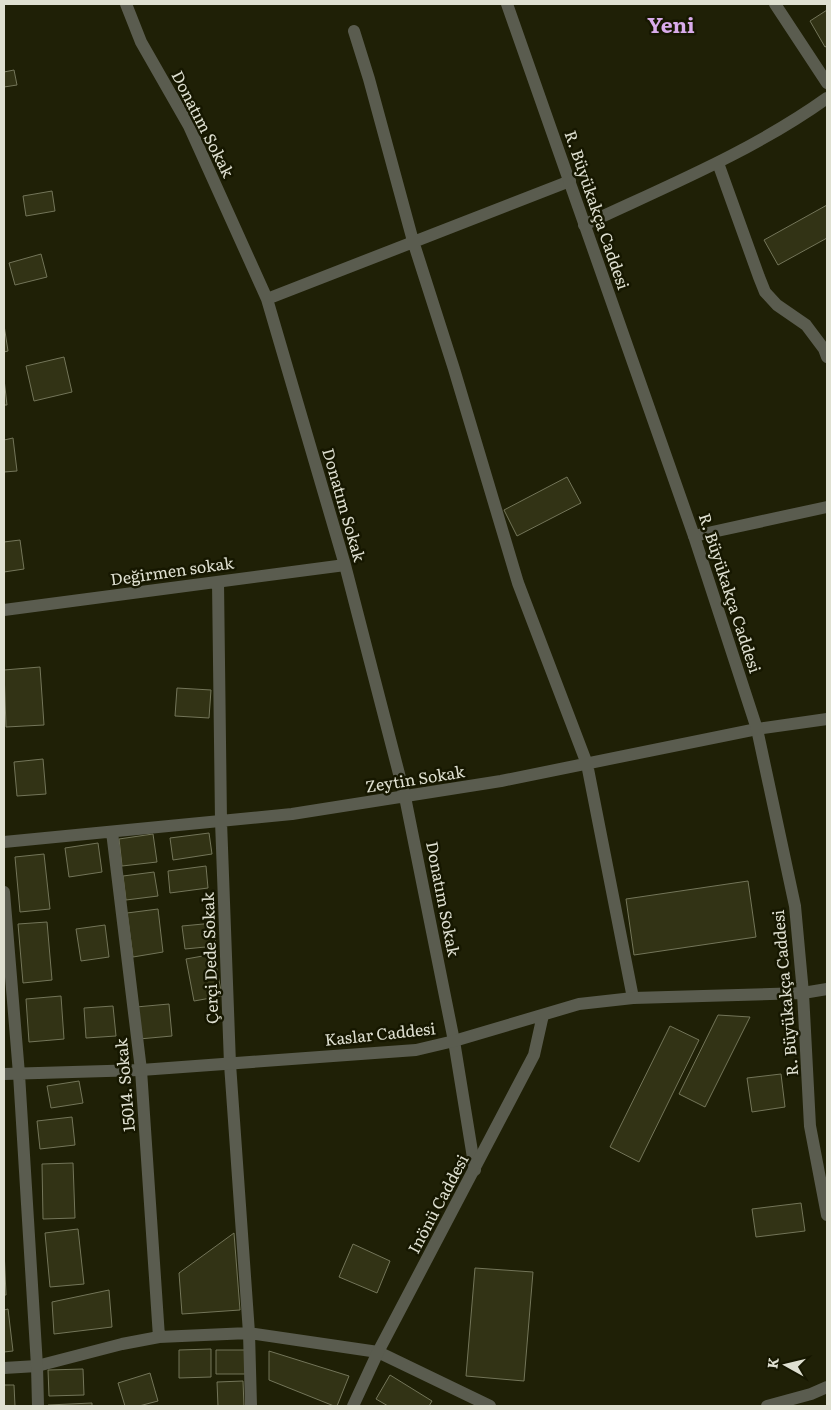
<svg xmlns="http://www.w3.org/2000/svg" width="831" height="1410" font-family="Literata,serif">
<rect width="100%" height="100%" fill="#1f2006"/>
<!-- building -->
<path fill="#323315" stroke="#737559" d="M827,10v36l-2,1 -15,-26z
M14,70l3,15 -13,2v-15z
M52,191l3,20 -29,5 -3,-20z
M827,205v33l-49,27 -14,-25z
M41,254l6,23 -32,8 -6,-22z
M4,325l4,26 -4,1z
M64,357l8,35 -38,9 -8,-35z
M4,379l3,26h-3z
M13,438l4,33 -13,1v-32z
M567,477l14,26 -64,33 -13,-26z
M20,540l4,29 -20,3v-30z
M40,667l4,58 -38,2 -2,-57z
M177,688l34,2 -2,28 -34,-2z
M43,759l3,35 -29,2 -3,-34z
M209,833l3,21 -39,6 -3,-22z
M153,834l4,28 -35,4 -3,-27z
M98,843l4,29 -33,5 -4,-29z
M44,854l6,55 -30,3 -5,-55z
M206,866l2,22 -38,5 -2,-22z
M154,872l4,24 -32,4 -3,-24z
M748,881l8,56 -122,18 -8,-56z
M158,909l5,43 -30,5 -6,-44z
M47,922l5,58 -29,3 -5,-59z
M214,923l2,23 -31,3 -3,-23z
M105,925l4,32 -28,4 -5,-32z
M214,954l8,42 -28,5 -8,-42z
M61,996l3,43 -35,3 -3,-43z
M169,1004l3,32 -33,3 -3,-32z
M113,1006l3,30 -30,2 -2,-30z
M718,1015l32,2 -45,90 -26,-13z
M670,1026l29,14 -60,122 -29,-15z
M781,1074l4,33 -33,5 -5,-34z
M79,1081l4,22 -32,5 -4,-22z
M72,1117l3,28 -35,4 -3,-28z
M73,1163l2,55 -32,1 -1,-55z
M801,1203l4,28 -49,6 -4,-28z
M78,1229l6,55 -34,3 -5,-54z
M234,1233l6,77 -58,4 -3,-41z
M353,1244l37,17 -13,32 -38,-16z
M4,1249l2,46h-2z
M475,1268l58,4 -9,109 -58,-5z
M109,1290l3,37 -58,7 -2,-32z
M8,1309l5,42 -9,1v-42z
M211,1349v28l-32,1v-28z
M216,1350h29l1,24h-30z
M269,1351l80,25 -12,30h-3l-65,-26z
M83,1369l1,26 -35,1 -1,-26z
M150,1373l8,28 -19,5h-14l-7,-23z
M390,1375l42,26 -3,5h-41l-12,-7z
M243,1381l1,25h-26l-1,-24z
M4,1385h10l1,21h-11z
M92,1403v3h-44v-1z"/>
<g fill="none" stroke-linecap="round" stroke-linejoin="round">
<!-- minor -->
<path stroke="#5a5c4f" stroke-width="12" d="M126,4l15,38 48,84 78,173 78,266 60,232 49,244 21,129
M775,4l52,79
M354,31l15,48 44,162 41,128 64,214 69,181 46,234
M718,163l41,114 6,15 12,13 29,20 18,24 3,8
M584,225c83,-39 169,-74 243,-127
M267,299l303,-118
M694,536l133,-29
M218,582l3,239 9,243 19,269 2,73
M4,610l341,-45
M112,832l29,238 18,267
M4,842l288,-28 209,-33 256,-52 70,-10
M4,1368l33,-2 85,-22 37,-7 90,-4 129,19 112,54
M767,1406l44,-12 16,-7"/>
<!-- tertiary -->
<path stroke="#5a5c4f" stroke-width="12" d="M507,4l187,532 63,193 38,177 8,87 7,133 17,89
M4,892l15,182 18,292 1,40
M4,1074l137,-4 275,-20 38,-9 125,-37 54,-6 170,-5 24,-4
M353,1406l25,-54 156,-297 9,-40"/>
</g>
<g text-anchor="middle" stroke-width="5" stroke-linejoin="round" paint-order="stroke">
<!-- street labels -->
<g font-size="16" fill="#dfe0d1" stroke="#161700">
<text transform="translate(203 124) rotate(63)" y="6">Donatım Sokak</text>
<text transform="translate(597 210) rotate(71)" y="6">R. Büyükakça Caddesi</text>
<text transform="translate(344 505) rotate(74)" y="6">Donatım Sokak</text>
<text transform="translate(172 571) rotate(-8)" y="6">Değirmen sokak</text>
<text transform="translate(730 593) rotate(72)" y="6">R. Büyükakça Caddesi</text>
<text transform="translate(415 779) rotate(-9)" y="6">Zeytin Sokak</text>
<text transform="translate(443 899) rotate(79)" y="6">Donatım Sokak</text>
<text transform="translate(210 958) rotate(-92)" y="6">Çerçi Dede Sokak</text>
<text transform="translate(785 993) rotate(-95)" y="6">R. Büyükakça Caddesi</text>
<text transform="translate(380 1034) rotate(-6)" y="6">Kaslar Caddesi</text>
<text transform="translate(125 1085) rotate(-95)" y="6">15014. Sokak</text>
<text transform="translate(438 1204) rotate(-62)" y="6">Inönü Caddesi</text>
</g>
<!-- district labels -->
<g font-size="21" font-weight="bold" fill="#d9aceb" stroke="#161700">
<text x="671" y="33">Yeni</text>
</g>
</g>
<!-- border -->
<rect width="831" height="1410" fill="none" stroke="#dfe0d1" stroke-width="10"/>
<!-- north arrow -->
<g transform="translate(786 1365) rotate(278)" stroke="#161700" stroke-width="4" paint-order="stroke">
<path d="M0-4L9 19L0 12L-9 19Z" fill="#dfe0d1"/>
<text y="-8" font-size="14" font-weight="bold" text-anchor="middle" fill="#dfe0d1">K</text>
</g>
</svg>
